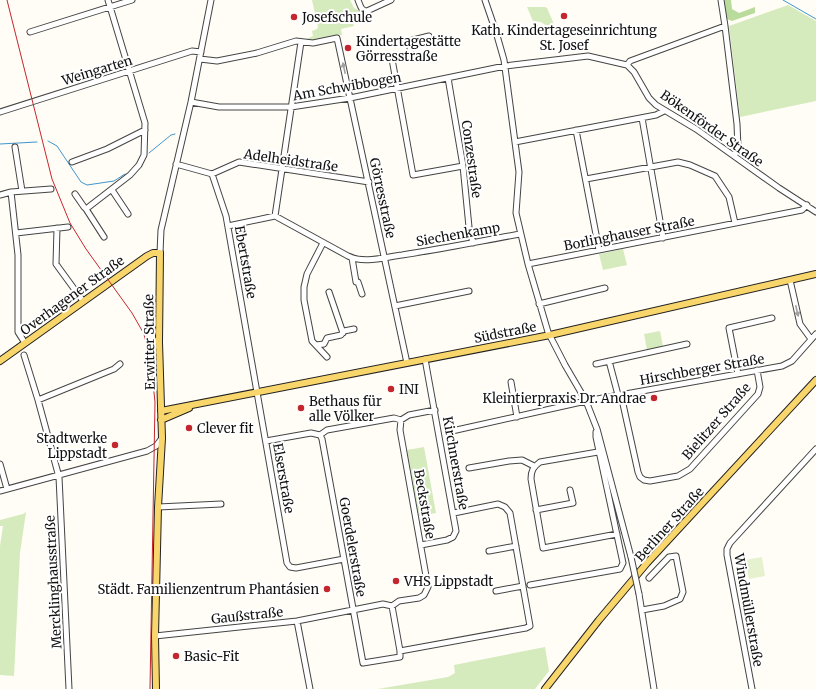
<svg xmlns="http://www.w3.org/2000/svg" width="816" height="689" font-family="Merriweather,serif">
<rect width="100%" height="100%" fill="#fffdf5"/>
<!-- green -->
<path fill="#d5ebbd" d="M312,0h38l4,8 6,3 2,4 -2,2 1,2 -8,4 1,3 -13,3 1,6 -31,6 -7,-1 9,-4 -1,-5 5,-2 1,-2z
M788,5l28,16v80l-76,16 -11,-91z
M527,7h18l2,1 7,16 -7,2 -6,-4 -8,-1z
M623,249l4,16 -24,5 -4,-16z
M660,331l3,15 -16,4 -3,-16z
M424,447l12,66 -17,3 -12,-66z
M26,512l-6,41 -6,123 -14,-1v-129l3,-20h-3v-6l23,-6z
M545,647l4,24 -14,18h-157l70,-12 7,-4 -1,-8z"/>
<!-- forest -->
<path fill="#b9dc9c" d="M724,0h7l1,9 7,4 16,-6v6l-23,8 -5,-2z"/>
<!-- pitch -->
<path fill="#e6f2cf" d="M762,557l3,19 -16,3 -4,-19z"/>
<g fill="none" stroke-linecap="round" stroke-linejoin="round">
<!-- stream -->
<path stroke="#3f96cf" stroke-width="1" d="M783,0l33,19
M48,141l9,5 24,36 6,3 27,-4 11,-7
M0,144l37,-2
M149,153l22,-18 4,-1"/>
<!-- minor casing -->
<g stroke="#444" stroke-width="7">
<path id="minor" d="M358,0c2,5 3,11 9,11l24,-11
M485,0l11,32 8,28 15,112 -3,41 12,51 20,68 17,33 21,36 11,28 34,128
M721,0l4,26 12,98 1,24 -4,8
M30,32l102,-32
M429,36l-20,5 2,14 -19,4 21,116 50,-9
M200,59l17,2 40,-8 39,-12 17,2 24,-5 70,325
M627,65l3,-4 95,-35
M448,78l15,88 6,61 4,16
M191,102l28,5h72l59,-9 155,-32 83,-10 39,9 7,7 15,26 7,7 40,24 83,59 37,24
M0,112l192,-61 9,1
M642,118l21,120
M576,130l23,120
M515,142l141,-27 8,-4
M15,147l7,44
M72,162l35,-13 38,-19
M176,164l36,10 14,42 61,347 3,4 6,1 48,-9
M212,174l27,-12 130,20
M586,179l92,-17 12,3 25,11 14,21 6,26
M112,190l16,24
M11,192l40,-3
M75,194l9,13 2,2
M0,195l11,-3 7,63v77l7,11
M275,216l26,-174
M228,226l47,-10 73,40c16,8 37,1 54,-1 40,-6 79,-14 118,-21
M57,228l-1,36 27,37
M16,233l52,-6
M104,237l-18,-28 44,-34 9,-10 5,-10 1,-32 -37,-123
M323,243l-16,31 -3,13v13l8,41 15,16
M160,253l1,-23 30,-128 20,-102
M352,258l4,24h2l4,12
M528,264l269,-53 5,-1 5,-5
M790,280l10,44 11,15
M329,292l14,41
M539,304l66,-16
M395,306l74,-15
M316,345l8,-1 3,-6 14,-3 3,-4 10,-2
M24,355l14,45 21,77 10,212
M609,361l9,34
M596,364l91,-20
M738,374l-9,-46 43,-10
M511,382l6,35
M621,395l17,77 2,5 4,3 6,1 28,-5 12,-7 68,-75 2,-7 -3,-17
M38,400l76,-31 6,-5
M452,431l134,-30 196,-35 10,-5 24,-27
M320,435l2,4 41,224 37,-6v-6l126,-23 4,-2 -20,-113 -5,-6 -7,-3 -44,9
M266,441l45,-8 9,2 7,-5 67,-12 7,2 8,-5 26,-5
M598,452l-58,10c-7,5 -9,9 -9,17l12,69 74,-14
M0,464l7,25
M469,468l40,-7 13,-1 12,6
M0,491l147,-40 9,-5 6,-8
M158,507l63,-3
M536,510l37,-7 -3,-13
M421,545l26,-5 6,-3 3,-6 -31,-172
M489,551l27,-5
M530,585l90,-16 3,-6 -27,-126v-5
M496,591l27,-5
M639,594l15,95
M392,606l8,45
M642,610l22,-4 16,-7 3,-7 -7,-36 -7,1 -20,21
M297,621l13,68
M155,636l142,-15 86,-17 9,2 7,-5 20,-3 5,-3 4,-8 -28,-157 1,-10
M752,689l-25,-134v-6l3,-6 86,-94"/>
</g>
<!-- major casing -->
<g stroke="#222" stroke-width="8">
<path id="major" d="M0,361l147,-105 6,-3h7l-1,89 3,96 -4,69 -3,129 1,53
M161,411l389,-76 266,-61
M161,420l28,-12
M545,689l54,-69 48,-57 169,-183"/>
</g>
<!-- minor -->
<use href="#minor" stroke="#fff" stroke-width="5"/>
<!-- major -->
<use href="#major" stroke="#f9d66b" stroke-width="6"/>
<!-- rail -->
<path stroke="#c4262e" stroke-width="1" d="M7,0l45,179 18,44 16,26 46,64 12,21 7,30 4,38 -5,287"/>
<!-- minor-bridge casing -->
<g stroke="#444" stroke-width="7" stroke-linecap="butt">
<path id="minor-bridge" d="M631,557l8,37"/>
</g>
<!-- minor-bridge -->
<use href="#minor-bridge" stroke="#fff" stroke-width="5"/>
</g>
<!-- one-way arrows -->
<defs><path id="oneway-solid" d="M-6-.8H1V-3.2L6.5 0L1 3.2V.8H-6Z"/></defs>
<g fill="#a0a0a0">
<use href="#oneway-solid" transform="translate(344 68) rotate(-102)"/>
<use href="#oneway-solid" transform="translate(797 311) rotate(77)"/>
</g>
<!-- markers -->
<g fill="#c4262e" stroke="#fff" stroke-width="1.5">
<circle cx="564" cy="16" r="4"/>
<circle cx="294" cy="17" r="4"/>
<circle cx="348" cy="48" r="4"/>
<circle cx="391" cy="389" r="4"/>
<circle cx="654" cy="398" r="4"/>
<circle cx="301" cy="408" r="4"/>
<circle cx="189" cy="428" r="4"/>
<circle cx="115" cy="445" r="4"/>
<circle cx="396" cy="581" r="4"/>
<circle cx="327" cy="589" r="4"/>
<circle cx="176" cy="656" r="4"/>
</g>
<g text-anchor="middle" stroke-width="4" stroke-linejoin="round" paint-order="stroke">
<!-- poi labels -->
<g font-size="13" fill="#111" stroke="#fff" text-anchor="start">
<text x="302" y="22">Josefschule</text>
<text x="564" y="35" text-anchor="middle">Kath. Kindertageseinrichtung<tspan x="564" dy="15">St. Josef</tspan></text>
<text x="356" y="46">Kindertagestätte<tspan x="356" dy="15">Görresstraße</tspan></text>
<text x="399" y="394">INI</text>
<text x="646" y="403" text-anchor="end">Kleintierpraxis Dr. Andrae</text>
<text x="309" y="406">Bethaus für<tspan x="309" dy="15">alle Völker</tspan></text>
<text x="197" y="433">Clever fit</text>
<text x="107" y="443" text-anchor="end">Stadtwerke<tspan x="107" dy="15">Lippstadt</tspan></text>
<text x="404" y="586">VHS Lippstadt</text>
<text x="319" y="594" text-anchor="end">Städt. Familienzentrum Phantásien</text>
<text x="184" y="661">Basic-Fit</text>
</g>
<!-- street labels -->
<g font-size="13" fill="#111" stroke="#fff">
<text transform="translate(97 70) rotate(-17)" y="5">Weingarten</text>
<text transform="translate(347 86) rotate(-10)" y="5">Am Schwibbogen</text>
<text transform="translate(712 128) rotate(35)" y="5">Bökenförder Straße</text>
<text transform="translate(472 159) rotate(82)" y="5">Conzestraße</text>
<text transform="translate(291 160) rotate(8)" y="5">Adelheidstraße</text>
<text transform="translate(383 198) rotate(78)" y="5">Görresstraße</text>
<text transform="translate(629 233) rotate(-11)" y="5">Borlinghauser Straße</text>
<text transform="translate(458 234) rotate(-10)" y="5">Siechenkamp</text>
<text transform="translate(246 262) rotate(80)" y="5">Ebertstraße</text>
<text transform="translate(72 295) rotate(-36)" y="5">Overhagener Straße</text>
<text transform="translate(505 332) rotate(-11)" y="5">Südstraße</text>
<text transform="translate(149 342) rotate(-91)" y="5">Erwitter Straße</text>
<text transform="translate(702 369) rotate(-10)" y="5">Hirschberger Straße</text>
<text transform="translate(716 421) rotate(-49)" y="5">Bielitzer Straße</text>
<text transform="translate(456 463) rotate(80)" y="5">Kirchnerstraße</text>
<text transform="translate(284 478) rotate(80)" y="5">Elserstraße</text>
<text transform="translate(425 504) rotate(80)" y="5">Beckstraße</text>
<text transform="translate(669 524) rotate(-48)" y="5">Berliner Straße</text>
<text transform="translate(353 547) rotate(80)" y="5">Goerdelerstraße</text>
<text transform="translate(53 582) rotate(-93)" y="5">Mercklinghausstraße</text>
<text transform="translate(749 610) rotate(80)" y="5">Windmüllerstraße</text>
<text transform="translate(247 615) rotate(-6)" y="5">Gaußstraße</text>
</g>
</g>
</svg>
